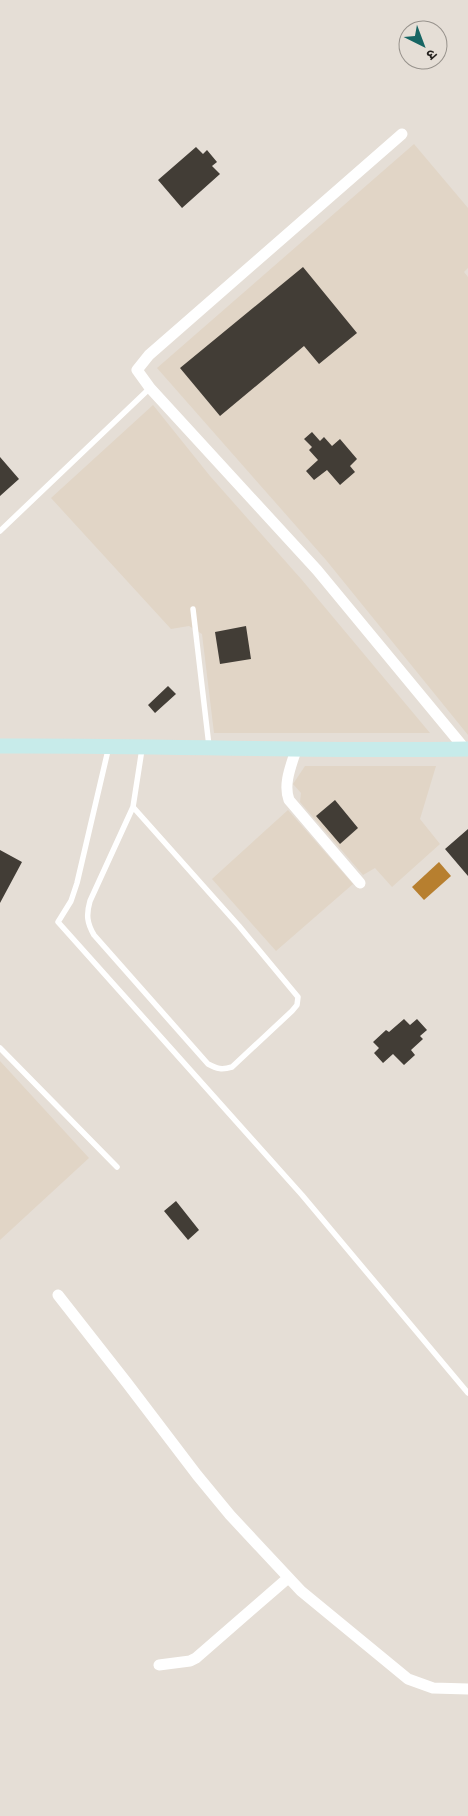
<svg xmlns="http://www.w3.org/2000/svg" width="468" height="1816" font-family="'PT Sans','Noto Sans Devanagari',sans-serif">
<rect width="100%" height="100%" fill="#e5ded6"/>
<!-- built -->
<path fill="#e1d5c6" d="M414,144l54,64v60l-4,4 4,5v458l-142,-175 -169,-192z
M153,405l57,71 92,104 128,153h-216l-12,-99 -13,-8 -18,3 -120,-131z
M305,766h131l-16,53 20,25 -48,43 -17,-19 -12,7 -63,-73 1,-9 -8,-9z
M288,810l65,74 -77,67 -64,-72z
M0,1061l89,97 -89,82z"/>
<!-- water -->
<path fill="#b77f2f" d="M439,862l12,14 -27,24 -12,-13z"/>
<!-- building -->
<path fill="#423d36" d="M196,147l7,7 4,-4 10,12 -5,4 8,8 -38,34 -24,-28z
M303,267l54,66 -38,31 -15,-18 -84,70 -40,-48z
M312,432l8,9 4,-4 8,9 8,-7 17,20 -7,7 5,6 -15,13 -13,-15 -13,10 -8,-9 12,-11 -9,-10 3,-3 -8,-8z
M0,457l19,22 -19,17z
M246,626l5,33 -31,5 -5,-32z
M168,686l8,8 -21,19 -7,-8z
M335,800l23,28 -18,16 -24,-28z
M468,829v47l-23,-27z
M0,850l22,12 -22,41z
M404,1019l6,6 7,-6 10,11 -7,6 3,3 -12,11 4,5 -11,10 -11,-11 -10,9 -9,-10 5,-5 -6,-6 13,-12 3,2z
M176,1201l23,29 -11,10 -24,-29z"/>
<g fill="none" stroke-linecap="round" stroke-linejoin="round">
<!-- service -->
<path stroke="#fff" stroke-width="5.5" d="M0,531l150,-143
M193,609l16,137
M109,746l-32,137 -6,18 -13,21 244,273 166,198
M133,807l106,119 59,71 -1,8 -5,6 -60,56c-10,3 -15,2 -24,-3l-114,-129c-7,-12 -8,-20 -4,-34l43,-94 9,-58
M0,1048l117,119"/>
<!-- minor -->
<path stroke="#fff" stroke-width="11" d="M402,134l-253,221 -12,15 13,18 167,182 148,179
M296,750c-5,16 -13,34 -7,50l71,83
M58,1295l69,88 70,92 33,40 71,76 107,88 25,9 35,1
M159,1665l31,-4 6,-3 92,-80"/>
<!-- secondary -->
<path stroke="#c7ebea" stroke-width="15" d="M0,746c156,-1 312,6 468,3"/>
</g>
<!-- north arrow -->
<g transform="translate(423 45) rotate(138)"><circle r="24" fill="#e5ded6" stroke="#97928c"/>
<path d="M0-4L9 19L0 12L-9 19Z" fill="#166563"/>
<text y="-8" font-size="14" font-weight="bold" text-anchor="middle" fill="#221f1c">उ</text>
</g>
</svg>
